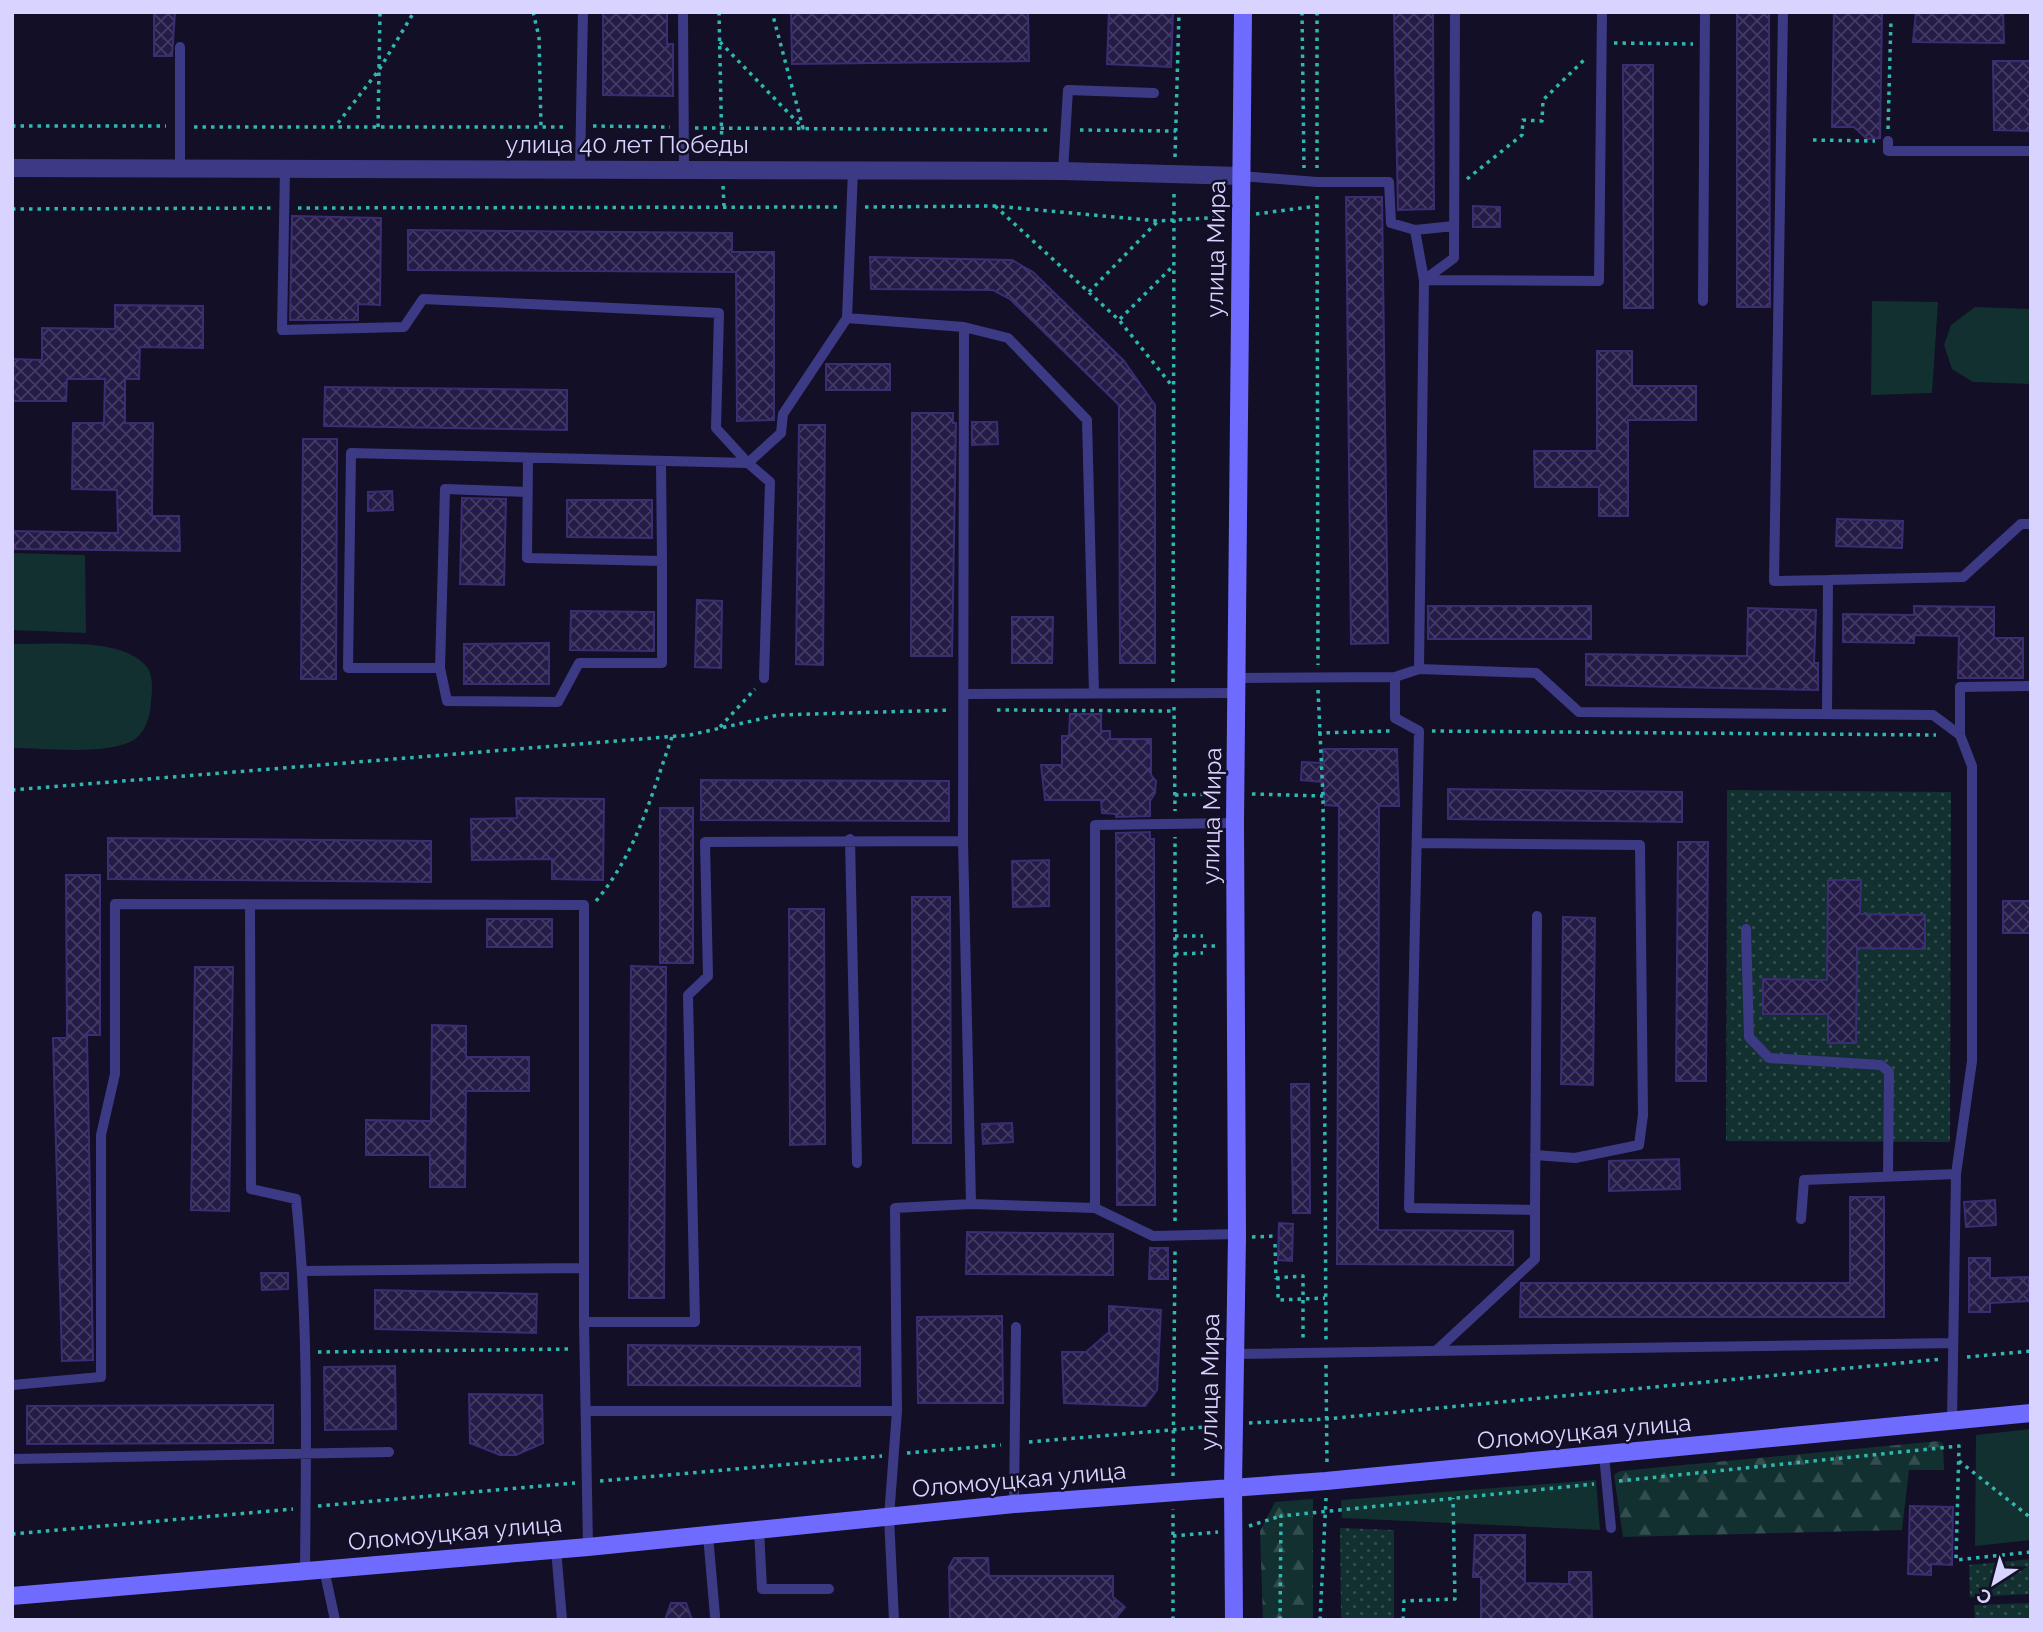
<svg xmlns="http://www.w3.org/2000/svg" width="2043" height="1632" font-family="Raleway,sans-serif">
<defs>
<pattern id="forest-firs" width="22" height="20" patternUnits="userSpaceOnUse" patternTransform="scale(1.75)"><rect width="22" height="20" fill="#12302f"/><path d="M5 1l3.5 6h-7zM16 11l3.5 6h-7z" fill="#344d4e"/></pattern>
<pattern id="park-dots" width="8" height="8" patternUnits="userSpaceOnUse" patternTransform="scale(1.75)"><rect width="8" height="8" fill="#12302f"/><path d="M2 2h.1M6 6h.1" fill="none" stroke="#344d4e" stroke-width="1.8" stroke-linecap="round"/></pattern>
<pattern id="building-cross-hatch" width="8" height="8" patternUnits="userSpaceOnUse" patternTransform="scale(1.75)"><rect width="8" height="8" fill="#241b47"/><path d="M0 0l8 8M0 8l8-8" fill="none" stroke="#433b63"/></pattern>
</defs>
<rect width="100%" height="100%" fill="#130f26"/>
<!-- grass -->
<path fill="#12302f" d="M1872,301l66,1 -6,91 -61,2z
M1975,307l56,2v75l-58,-2 -21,-13 -8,-24 7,-20z
M12,553l73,2 1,78 -74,-3z
M12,644c36,1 109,-8 134,22 8,9 6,25 5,36 -1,16 -6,33 -21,40 -29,13 -86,6 -118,6z
M2031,1429v111l-56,6 1,-111z
M1596,1480l4,50 -258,-12 -1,-18z"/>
<!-- forest -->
<path fill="url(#forest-firs)" d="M1939,1441l4,3 1,26h-35l-7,60 -279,7 -9,-62 6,-4z
M1313,1499v121h-50l-3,-89 15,-29z"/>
<!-- park -->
<path fill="url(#park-dots)" d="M1727,790l224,2 -1,350 -224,-1z
M1340,1528l54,2v90h-53z
M2031,1559v35l-61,3 -1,-32z
M2031,1603v17h-56l-1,-15z"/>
<!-- building -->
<path fill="url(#building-cross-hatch)" stroke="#3b2d73" stroke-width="2" d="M154,12h21l-3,44h-18z
M603,12h64v32h6v52l-70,-1z
M791,12h237l1,49 -237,3z
M1109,12h64l-2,55 -64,-3z
M1394,12h39l1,197 -36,1z
M1737,12h32l1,295h-33z
M1834,12h48l-2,126 -13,1 -13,-12h-22z
M1916,12h87l1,31 -91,-1z
M1993,61h38v70l-37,-1z
M1623,65h30v243h-29z
M1346,197h36l6,446 -37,1z
M1473,206l27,1v20h-27z
M292,216l89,2 -1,87 -22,-1v16h-68z
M408,230l324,3v19h42v168l-37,1 -1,-149 -328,-2z
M870,257l142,3 21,12 91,89 31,44v258h-35l-1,-258 -109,-106 -17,-9 -122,-1z
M115,305l88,1v42l-63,-1 -1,32h-14v44h28l-1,93h27l1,35 -168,-2v-18l106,2 -1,-43 -45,-1 1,-66h31l1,-44h-38l-1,22h-54v-42l30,1v-32l73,1z
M1597,351h35v35h64v34h-68v96h-29v-29h-64l-1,-36h63z
M826,364h64v26h-64z
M325,387l242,3v40l-243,-4z
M912,413h41v10h3l-4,233h-41z
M972,422h25l1,22 -26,1z
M799,425h26l-2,240 -27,-1z
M303,439h34l-1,240h-35z
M392,491l1,19 -25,1v-19z
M462,498l44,1 -2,86 -44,-1z
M567,500h85v38l-85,-1z
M1837,519l66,2 -1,27 -66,-2z
M697,600l25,1 -1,67 -26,-1z
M1428,606h163v33h-163z
M1914,606l80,1v31h29v40h-65l1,-42 -45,-1v8l-71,-1v-28l71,1z
M1748,608l68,2 -2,53h4v27l-232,-5v-31l161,2z
M571,611l83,1v39l-84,-1z
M1012,617h41l-1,46h-40z
M549,643v41h-85v-40z
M1070,714h31v17h9v8h41v36l5,6 -1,12 -5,8v15l-34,1v-3l-14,-1 -1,-13h-56l-4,-35h21v-29h7z
M1323,749h74l2,57h-20l-1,424 135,1v34l-176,-1 2,-458 -14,-1 -2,-23 -22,-2 1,-18 21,1z
M701,780l248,1v40l-248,-1z
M1448,789l234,3v30l-234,-3z
M516,798l88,1 -1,81 -51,-1v-20l-80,1 -1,-41 46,-1z
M660,808h33v155h-33z
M1150,832v7h4l1,366h-38l-1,-372z
M108,838l323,3v41l-323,-3z
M1678,842h30l-2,239h-30z
M1049,860v46l-36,1 -1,-46z
M66,875h34v160h-13l6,325 -31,1 -9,-323h14z
M1828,880h33l-1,34 65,1v34l-68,-1 -1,95h-28v-29h-65v-35l64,1z
M912,897h38l1,246h-38z
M2003,901h28v32h-28z
M789,909h35l1,235 -35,1z
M1563,917l32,1 -2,167 -32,-1z
M487,919h65v28h-65z
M631,966l35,1 -2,331h-35z
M195,967h38l-4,244 -38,-1z
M432,1025l34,1v31h63v34h-63l-1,96h-35v-32h-64v-35l65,1z
M1291,1084h18l1,129h-17z
M1012,1123l1,19 -30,2 -1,-20z
M1679,1159l1,30 -71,2v-30z
M1850,1197h34v120h-364l1,-34h329z
M1995,1200l1,25 -30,2 -2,-25z
M1279,1223l14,1 -1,37 -14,-1z
M967,1232l146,2v41l-147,-1z
M1150,1248h18v31h-19z
M1969,1258h21v20l39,-1 1,24 -40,2v9h-21z
M261,1273h27v16l-26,1z
M375,1290l162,4 -1,39 -161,-4z
M1109,1306l52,4 -4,80 -12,16 -81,-3 -2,-51h24l23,-20z
M1002,1316l1,87h-85l-1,-86z
M628,1345l232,2v39l-232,-1z
M395,1366l1,63 -71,1 -1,-63z
M469,1394l73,1 1,48 -27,12h-16l-30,-12z
M273,1405v38l-246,1v-38z
M1910,1506l43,1 -1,58 -21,-1v11l-23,-1z
M1475,1535h50v48l44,1v-12h22l1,48h-111v-43h-8z
M954,1558h34l1,18h124v21l12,10 -11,13h-164l-1,-53z
M671,1603h15l6,17h-27z"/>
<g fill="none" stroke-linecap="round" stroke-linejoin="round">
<!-- path -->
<path stroke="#2fb8b0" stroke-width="3.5" stroke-dasharray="3.5 5" stroke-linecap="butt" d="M533,12l6,25 2,90
M719,12l3,142
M1302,12l2,156
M1317,12v156
M720,42l83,86 -31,-116
M1614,43l79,1
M338,123l41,-53 35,-58
M12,126h154
M593,126l77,1
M194,127h374
M378,127l2,-115
M695,128l356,2
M1888,129l3,-110
M1080,130l96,1
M1813,140l62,1
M1175,157l4,-145
M1467,179l55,-44 1,-15 19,1 1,-21 44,-43
M723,186l1,20
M1317,196l1,469
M995,206l124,114 54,67
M865,207l130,-1 163,15 66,-4
M298,208l542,-1
M12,209l261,-1
M1256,214l61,-8
M1089,292l69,-71
M1120,319l53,-53
M1173,682l1,-493
M1318,690l5,106 3,544
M1174,707l1,104
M997,710l177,1
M720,727l35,-38
M1432,731l504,4
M1318,733l72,-2
M12,790l678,-55 88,-20 173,-5
M1252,794l71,2
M1175,795l44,-1
M596,901c41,-49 55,-105 76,-164
M1175,936h28
M1203,946h15
M1175,954l28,-1
M1175,1221v-384
M1252,1237l23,-1
M1275,1244l1,34 27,-2v66
M1278,1277v23l47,-2
M318,1352l255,-3
M1967,1357l64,-6
M1326,1365l1,101
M1249,1423l77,-4 616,-60
M1029,1442l188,-16
M907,1453l94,-8
M1959,1461l72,57
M1173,1476l2,-226
M600,1481l282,-25
M1619,1481l340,-35 -3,114 75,-8
M318,1506l257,-23
M1249,1526l32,-10
M12,1534l281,-25
M1173,1536l45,-4
M1173,1620v-111
M1280,1620l1,-104 313,-32
M1320,1620l6,-122
M1403,1620l1,-19 51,-2 -2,-101"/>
<!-- lane -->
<path stroke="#3d3a85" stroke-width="10" d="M683,12l1,158
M1783,12l-9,569 54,-1 -1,132
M1888,141v10h143
M180,169v-122
M285,169l-3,161 122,-3 19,-28 296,14 -3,115 32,35 33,-30 2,-19 64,-96
M580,169l3,-157
M853,170l-6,148 117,9 -1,514 8,363
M1063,171l5,-81 86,3
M1241,176l76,6h72l2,41 24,7 9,50 175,1 3,-269
M1415,230l39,-4
M1703,301l2,-289
M964,327l44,11 79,82 7,273
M661,462l1,99
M527,492l-82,-3 -5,179h-92l3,-215 397,10 22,19 -6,196
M1828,580l135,-3 58,-53h10
M440,668l7,33 111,1 21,-39h83v-102l-135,-3 1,-99
M1419,669l5,-389 30,-22 1,-246
M1395,677v41l24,13 -10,477 126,2v49l-98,91
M1238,678l157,-1 24,-8 117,4 43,39 354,3 27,20 12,31v295l-16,113 -4,247
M964,694l274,-1
M1960,735v-48l71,-1
M850,839l7,324
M1417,843l223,2 3,270 -4,30 -64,13 -40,-3
M250,905l1,284 45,10c13,125 10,248 9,372
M1746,929l3,108 20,21 112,7 8,7 -1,104
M1095,1208v-383l140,-2
M1535,1210l2,-294
M1801,1219l3,-39 152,-6
M303,1271l281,-3
M1236,1354l715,-11
M12,1385l89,-8v-242l14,-61v-170l469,1v417
M587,1411h310
M1604,1455l7,73
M12,1459l377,-7
M1014,1504l2,-177
M759,1530l3,59h67
M708,1535l7,81
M588,1547l-4,-225h111l-7,-327 20,-19 -3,-134 258,-1
M556,1549l6,71
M324,1569l11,51
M894,1620l-5,-103 8,-106 -2,-203 76,-4 124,4 58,28 84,-2"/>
<!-- street -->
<path stroke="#3d3a85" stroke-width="18" d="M12,168l1051,3 178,5"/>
<!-- secondary -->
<path stroke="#6f6bff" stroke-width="18" d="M12,1596l576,-49 426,-43 312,-23 705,-68
M1234,1620l-1,-134 4,-249 -2,-414 8,-811"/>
</g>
<g text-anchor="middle" stroke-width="5" stroke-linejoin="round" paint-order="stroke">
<!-- street labels -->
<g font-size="24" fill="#d9d4ff" stroke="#130f26">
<text x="627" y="153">улица 40 лет Победы</text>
<text transform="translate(1216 249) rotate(-89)" y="8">улица Мира</text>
<text transform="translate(1212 816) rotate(-89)" y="8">улица Мира</text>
<text transform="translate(1210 1382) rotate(-89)" y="8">улица Мира</text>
<text transform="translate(1584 1432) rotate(-5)" y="8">Оломоуцкая улица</text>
<text transform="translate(1019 1480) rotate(-5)" y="8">Оломоуцкая улица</text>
<text transform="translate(455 1533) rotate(-5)" y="8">Оломоуцкая улица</text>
</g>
</g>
<!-- border -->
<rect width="2043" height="1632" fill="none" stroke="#d9d4ff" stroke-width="28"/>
<!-- north arrow -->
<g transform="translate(1994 1583) rotate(216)" stroke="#130f26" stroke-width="5" paint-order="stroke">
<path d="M0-5L12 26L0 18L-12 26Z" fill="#d9d4ff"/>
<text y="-10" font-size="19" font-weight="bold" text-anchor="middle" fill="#d9d4ff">С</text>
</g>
</svg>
